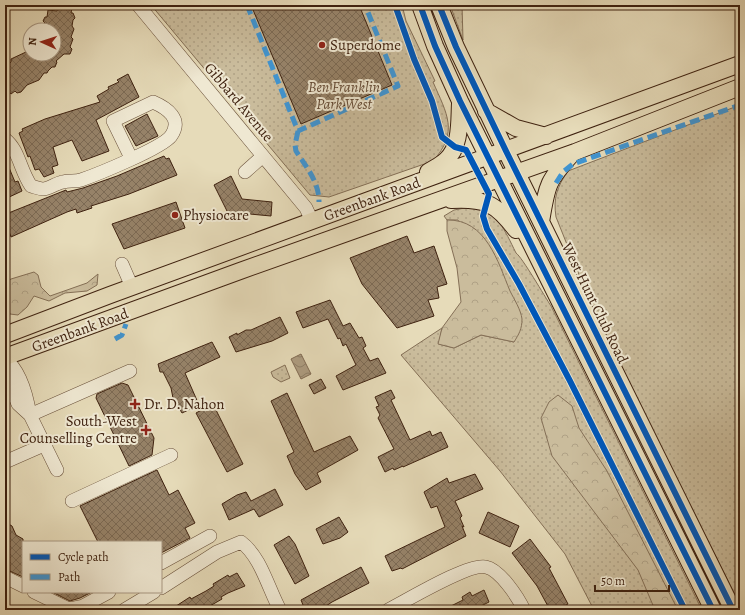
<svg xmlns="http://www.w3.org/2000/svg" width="745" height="615" font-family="Alegreya,serif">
<defs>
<pattern id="green-dots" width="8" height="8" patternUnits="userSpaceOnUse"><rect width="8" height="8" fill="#cabc9c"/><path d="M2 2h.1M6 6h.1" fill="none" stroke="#afa185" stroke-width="1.8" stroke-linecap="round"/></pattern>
<pattern id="forest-crowns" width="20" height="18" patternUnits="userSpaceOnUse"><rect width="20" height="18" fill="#cabc9c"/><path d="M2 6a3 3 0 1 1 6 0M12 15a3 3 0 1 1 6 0" fill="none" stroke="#afa185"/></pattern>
<pattern id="water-waves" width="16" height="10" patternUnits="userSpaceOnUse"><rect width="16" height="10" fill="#ad9c80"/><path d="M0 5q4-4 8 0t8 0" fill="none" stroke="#8e7f67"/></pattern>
<pattern id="building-cross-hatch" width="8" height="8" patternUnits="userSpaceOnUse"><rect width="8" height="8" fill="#968268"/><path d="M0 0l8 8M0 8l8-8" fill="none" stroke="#7c6a54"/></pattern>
</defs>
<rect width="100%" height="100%" fill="#e6dbb9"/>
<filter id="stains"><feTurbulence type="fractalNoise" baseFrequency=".005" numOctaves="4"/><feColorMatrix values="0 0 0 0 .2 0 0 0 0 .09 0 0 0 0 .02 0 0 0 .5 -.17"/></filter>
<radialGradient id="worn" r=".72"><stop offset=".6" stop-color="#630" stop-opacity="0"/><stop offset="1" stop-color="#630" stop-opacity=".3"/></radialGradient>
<!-- green -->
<path fill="url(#green-dots)" stroke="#846f56" d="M151,5h251l4,16 29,60 -2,1c14,32 26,50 0,79l-104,36 -19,-2z
M450,5h12l1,35z
M740,105v500l-144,-288 -40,-100c-3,-19 1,-30 12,-46z
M470,207c29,6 34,22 46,46 6,4 29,44 35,53l151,304h-108l-29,-56 -65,-83 -99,-116 41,-27 -3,16 15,4 27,-13 33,7 -56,-122h-11l-3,-4 10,-6z
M285,365l5,13 -9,4 -8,-5 -2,-5z"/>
<!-- forest -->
<path fill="url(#forest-crowns)" stroke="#846f56" d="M447,220c39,-1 51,42 63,71 4,8 11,19 12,28 0,10 -3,15 -8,23l-33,-7 -27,13 -16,-4 4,-16 19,-26 -4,-34 -10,-37z
M34,272l4,3 3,12 9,9 37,-13 11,-9 -1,11 -10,6 -22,2 -16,8 -15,-5 -7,11 -9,8 -8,-1 -5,-8v-23l6,-4z
M558,395l14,11 7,22 28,43 71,139h-23l-17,-40 -86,-114 -11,-38 8,-16z"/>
<!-- water -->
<path fill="url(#water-waves)" stroke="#816b53" d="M301,354l10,20 -10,5 -10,-20z"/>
<!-- building -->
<path fill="url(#building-cross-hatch)" stroke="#3f2210" d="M251,5h108l33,80 -91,39z
M62,7l10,1 -1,5h2l2,5 -2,2 -1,6 2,3 -3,8 2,2 -3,8 2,2 -2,5h-6l-8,7 1,1 -2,5h-3l-4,4 -1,2h-3l-5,7 -12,5 -6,7 -4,1 -2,-2 -4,3 -6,-7v-20l6,-5v-3l15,-7 2,2h26v-22l2,-2h-19l8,-7 -2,-2 2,-4h2l1,-7 9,1 1,-3z
M128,74l11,23 -43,23 13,31 -27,10 -10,-21 -19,7 5,18 -6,2 2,6 -10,4 -5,-8 -4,1 -5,-14 -2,1 -9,-24 4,-2 -1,-2 23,-10 55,-17 -3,-6 12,-7 -1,-2 11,-5 -2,-2z
M147,114l11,22 -22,10 -11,-20z
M164,156l2,3 3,-1 8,17 -48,19 -38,12 1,2 -15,5 -1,-4 -9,3 -56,25 -6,-17 3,-2 -2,-4 60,-24 1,2 16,-4 34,-12z
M5,158l10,24 3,-1 4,10 -17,8z
M231,176l11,23 30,3 -1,14 -32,-3 -9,4 -16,-32z
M176,202l9,26 -61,21 -12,-25z
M407,236l7,17 20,-7 13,38 -10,3 2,11 -11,2 6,16 -37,12 -35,-44 -12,-26z
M330,300l13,26 7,-3 9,15 3,-1 4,9 -3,2 7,13 8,-3 8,15 -43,17 -7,-14 20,-11 -10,-21 -3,2 -3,-8 -2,1 -10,-20 -25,9 -7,-16z
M280,317l8,16 -16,8 -36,11 -7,-15 8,-4v2l9,-5h5z
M212,342l8,15 -35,16 14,32 -17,8 -9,-15 -2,-10 -8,-16h-3l-2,-8z
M321,379l5,9 -12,6 -5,-9z
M122,383l6,2 26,53 -2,17 -23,11 -33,-68 1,-4z
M391,390l4,8 -4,2 19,40 20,-9 2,5 9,-4 7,15 -45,20v-1l-9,4 -1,-2 -8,4 -7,-15 16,-8 -16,-31 2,-3 -4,-8 3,-1 -4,-9z
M287,393l27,59 36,-16 8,14 -41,23 4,9 -15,8 -11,-16 -8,-18 7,-4 -23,-51z
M213,404l30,60 -16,8 -31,-59z
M157,470l12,25 9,-5 17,33 -10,5 5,10 -29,15v-11h-63l-18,-36z
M475,474l8,15 -28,12 7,15 -2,2 4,9 -2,-1 4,10 -64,33 -1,-1 -9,3 -7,-15 60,-29 -8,-21 -6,2 -7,-16 23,-14 2,5z
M275,489l8,16 -24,12 -5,-8 -25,11 -7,-16 15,-9 9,-3 5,9z
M488,512l31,14 -9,21 -31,-14z
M339,517l9,15 -8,6 -17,6 -7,-15z
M5,522l7,4 4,9 7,4v38l-18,-8z
M289,536l6,8 14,32 -14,8 -21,-39z
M530,539l21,28 -2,1 19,36 -12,6h-6l-13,-24 -25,-33z
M361,567l8,16 -37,19 -12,8h-15l-4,-10z
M237,573l8,13 -17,7 -7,4 1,2 -19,11h-33l20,-13 1,2 15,-8 8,-5 -1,-2 15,-9 1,2z
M484,590l5,12 -16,8h-30l20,-10 -1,-3 8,-5 2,4z
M52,592h40l-12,6 -10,3z"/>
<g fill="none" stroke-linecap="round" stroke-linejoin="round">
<!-- minor casing -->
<g stroke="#69503a" stroke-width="14">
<path id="minor" d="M138,5l168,203 6,13
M5,139c14,11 15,31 26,47 4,1 8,3 12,3 6,0 13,-6 20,-7 6,-2 12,0 18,-2 17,-6 81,-32 90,-44 12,-17 -4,-28 -18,-34l-40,19 18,37
M245,172l18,-16
M122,264l10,23
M5,359c15,11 22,38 25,56
M5,372l13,32 12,11 27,55
M30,415l100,-44
M5,462l41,-18
M72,501l99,-46
M161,563l49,-27
M5,577l18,9
M161,588l56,-36 24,-10c20,15 27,46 39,68
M34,592l35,17 14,-3 26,-14
M124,610l30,-18
M388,610c18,-9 82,-48 98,-43 14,3 32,30 38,43"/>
</g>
<!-- major casing -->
<g stroke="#3f2210" stroke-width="18">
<path id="major" d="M420,5l15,41 25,55 253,509
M439,5l17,42 50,104 227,459
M486,111l30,17 30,8
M428,172c6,-4 13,-7 18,-12 15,-13 13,-39 14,-57
M451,200c33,-2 45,3 65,30
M541,222c6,-37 6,-41 32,-69
M5,335l105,-40 630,-231
M5,357l235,-86 335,-119 165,-65"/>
</g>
<!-- minor -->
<use href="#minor" stroke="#efe8d2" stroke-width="13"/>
<!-- major -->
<use href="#major" stroke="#e6dbb9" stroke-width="16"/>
<!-- quiet -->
<path stroke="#3f95d3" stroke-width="5" stroke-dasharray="10 5" stroke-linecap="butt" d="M247,5l51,126 100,-45 -33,-81
M298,131l-3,14 1,6c11,17 23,31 23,51
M556,183l7,-11 10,-8 167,-59
M115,339l7,-4 4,-11"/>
<!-- cycleway casing -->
<g stroke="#efe8d2" stroke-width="8">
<path id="cycleway" d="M395,5l19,54 18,42 10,36 13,10 11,3 23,44 -6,22 4,13 32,55 51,97 115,229
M420,5l15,41 25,55 253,509
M439,5l17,42 50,104 227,459"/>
</g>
<!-- cycleway -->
<use href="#cycleway" stroke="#0057b8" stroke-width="6"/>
</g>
<!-- markers -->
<g fill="#8f2418" stroke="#efe8d2" stroke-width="1.5">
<circle cx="322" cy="45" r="4"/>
<circle cx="175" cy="215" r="4"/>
<path d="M133 398h4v4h4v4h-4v4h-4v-4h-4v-4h4z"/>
<path d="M144 424h4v4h4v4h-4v4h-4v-4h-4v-4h4z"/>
</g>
<g text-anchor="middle" stroke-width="4" stroke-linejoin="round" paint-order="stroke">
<!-- poi labels -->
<g font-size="15" fill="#3f2210" stroke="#efe8d2" text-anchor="start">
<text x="330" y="50">Superdome</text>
<text x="183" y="220">Physiocare</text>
<text x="144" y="409">Dr. D. Nahon</text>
<text x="137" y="426" text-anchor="end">South-West<tspan x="137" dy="17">Counselling Centre</tspan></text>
</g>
<!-- park labels -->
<g font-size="15" font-style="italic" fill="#624833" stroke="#efe8d2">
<text x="344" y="92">Ben Franklin<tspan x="344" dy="17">Park West</tspan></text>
</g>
<!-- street labels -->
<g font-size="15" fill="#3f2210" stroke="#efe8d2">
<text transform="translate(239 102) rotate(50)" y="5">Gibbard Avenue</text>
<text transform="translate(372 199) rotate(-20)" y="5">Greenbank Road</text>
<text transform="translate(595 303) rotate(64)" y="5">West Hunt Club Road</text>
<text transform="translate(80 330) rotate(-20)" y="5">Greenbank Road</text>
</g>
</g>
<!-- margin -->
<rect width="745" height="615" fill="none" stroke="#e6dbb9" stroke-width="20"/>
<rect x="6" y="6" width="733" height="603" fill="none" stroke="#3f2210" stroke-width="2"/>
<rect x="10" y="10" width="725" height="595" fill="none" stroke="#3f2210"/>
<!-- legend -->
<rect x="22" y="541" width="140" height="52" fill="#efe8d2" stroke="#a99984"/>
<rect x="30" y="554" width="20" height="6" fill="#0057b8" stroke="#a99984"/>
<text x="58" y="561" font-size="12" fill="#3f2210">Cycle path</text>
<rect x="30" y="574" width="20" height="6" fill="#3f95d3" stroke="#a99984"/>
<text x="58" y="581" font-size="12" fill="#3f2210">Path</text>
<!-- north arrow -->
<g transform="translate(42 42) rotate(273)"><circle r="19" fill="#efe8d2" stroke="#a99984"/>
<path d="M0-3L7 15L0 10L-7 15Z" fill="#8f2418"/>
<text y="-6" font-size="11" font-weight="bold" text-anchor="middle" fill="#3f2210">N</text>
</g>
<!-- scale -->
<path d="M595 585v6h74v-6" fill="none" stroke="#3f2210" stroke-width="2"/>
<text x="601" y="585" font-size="12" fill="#3f2210" stroke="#efe8d2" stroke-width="3" paint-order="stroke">50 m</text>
<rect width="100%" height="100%" filter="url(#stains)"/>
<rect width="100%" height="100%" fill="url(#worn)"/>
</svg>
